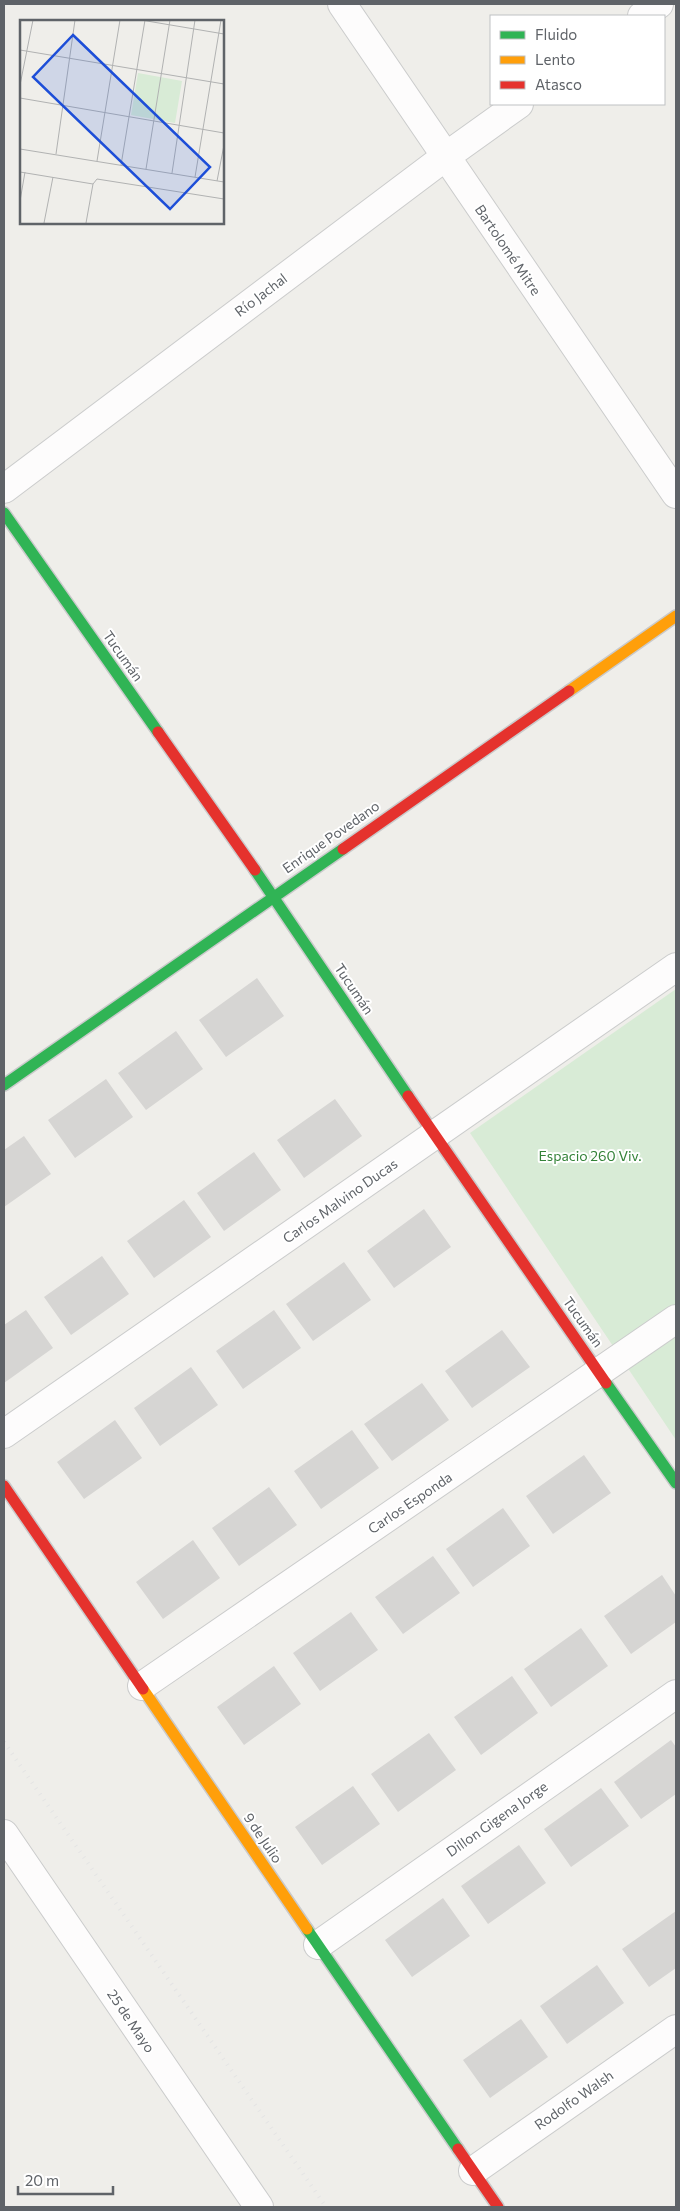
<svg xmlns="http://www.w3.org/2000/svg" width="680" height="2211" font-family="Commissioner,sans-serif">
<rect width="100%" height="100%" fill="#efeeea"/>
<!-- green -->
<path fill="#d8ebd6" d="M676,989v451l-206,-307z"/>
<!-- building -->
<path fill="#d6d5d3" d="M257,978l27,38 -58,41 -27,-37z
M176,1031l27,38 -57,41 -28,-37z
M106,1079l27,38 -58,41 -27,-38z
M335,1099l27,37 -58,42 -27,-38z
M24,1136l27,38 -47,33v-57z
M254,1152l27,38 -57,41 -27,-38z
M184,1200l27,37 -57,41 -27,-37z
M424,1209l27,38 -57,41 -27,-37z
M102,1256l27,38 -58,41 -27,-38z
M344,1262l27,38 -58,41 -27,-37z
M26,1310l27,38 -49,35v-58z
M274,1310l27,38 -58,41 -27,-38z
M502,1330l28,37 -58,41 -27,-37z
M191,1367l27,38 -58,41 -26,-38z
M422,1383l27,37 -57,41 -28,-37z
M115,1420l27,38 -58,41 -27,-37z
M352,1430l27,38 -58,41 -27,-38z
M584,1455l27,38 -58,41 -27,-38z
M269,1487l28,38 -58,41 -27,-38z
M503,1508l27,38 -57,41 -27,-38z
M193,1540l27,38 -57,41 -27,-37z
M433,1556l27,37 -57,41 -28,-37z
M662,1575l14,21v26l-45,32 -27,-38z
M351,1612l27,38 -58,41 -27,-38z
M581,1628l27,38 -57,41 -27,-38z
M274,1666l27,38 -57,41 -27,-38z
M512,1676l26,37 -57,42 -27,-38z
M429,1733l27,37 -58,42 -27,-38z
M671,1740l5,7v47l-35,25 -27,-37z
M353,1786l27,38 -58,41 -27,-38z
M601,1788l28,38 -58,41 -27,-38z
M519,1845l27,38 -58,41 -27,-38z
M443,1898l27,38 -58,41 -27,-37z
M676,1911v57l-27,19 -27,-38z
M597,1965l27,38 -57,41 -27,-38z
M521,2019l27,38 -58,41 -27,-38z"/>
<g fill="none" stroke-linecap="round" stroke-linejoin="round">
<!-- street casing -->
<g stroke="#cbcccc" stroke-width="30">
<path id="street" d="M342,4l334,490
M642,16l17,-12
M4,489l441,-332 74,-53
M4,1434l672,-467
M142,1686l534,-367
M4,1834l255,373
M318,1945l358,-251
M473,2171l203,-142"/>
</g>
<!-- fast casing -->
<g stroke="#cacacb" stroke-width="14">
<path id="fast" d="M4,513l154,219
M255,870l153,226
M4,1085l339,-236
M606,1383l70,100
M307,1929l151,220"/>
</g>
<!-- slow casing -->
<g stroke="#cacacb" stroke-width="14">
<path id="slow" d="M569,691l107,-75
M143,1689l164,240"/>
</g>
<!-- jam casing -->
<g stroke="#cacacb" stroke-width="14">
<path id="jam" d="M158,732l97,138
M343,849l226,-158
M408,1096l198,287
M4,1486l139,203
M458,2149l40,58"/>
</g>
<!-- street -->
<use href="#street" stroke="#fdfcfc" stroke-width="28"/>
<!-- fast -->
<use href="#fast" stroke="#30b455" stroke-width="11"/>
<!-- slow -->
<use href="#slow" stroke="#ff9f0a" stroke-width="11"/>
<!-- jam -->
<use href="#jam" stroke="#e5322d" stroke-width="11"/>
<!-- rail -->
<path stroke="#e4e4e4" stroke-width="4" stroke-dasharray="1 6" stroke-linecap="butt" d="M4,1742l322,465"/>
</g>
<g text-anchor="middle" stroke-width="4" stroke-linejoin="round" paint-order="stroke">
<!-- street labels -->
<g font-size="14" fill="#5f6368" stroke="#fff">
<text transform="translate(508 250) rotate(56)" y="5">Bartolomé Mitre</text>
<text transform="translate(261 295) rotate(-37)" y="5">Río Jachal</text>
<text transform="translate(123 656) rotate(55)" y="5">Tucumán</text>
<text transform="translate(331 837) rotate(-35)" y="5">Enrique Povedano</text>
<text transform="translate(354 989) rotate(56)" y="5">Tucumán</text>
<text transform="translate(340 1201) rotate(-35)" y="5">Carlos Malvino Ducas</text>
<text transform="translate(583 1322) rotate(55)" y="5">Tucumán</text>
<text transform="translate(410 1503) rotate(-34)" y="5">Carlos Esponda</text>
<text transform="translate(497 1819) rotate(-35)" y="5">Dillon Gigena Jorge</text>
<text transform="translate(263 1838) rotate(56)" y="5">9 de Julio</text>
<text transform="translate(131 2021) rotate(56)" y="5">25 de Mayo</text>
<text transform="translate(574 2100) rotate(-35)" y="5">Rodolfo Walsh</text>
</g>
<!-- park labels -->
<g font-size="14" fill="#348238" stroke="#fff">
<text x="590" y="1161">Espacio 260 Viv.</text>
</g>
</g>
<!-- overview -->
<g transform="translate(20 20)">
<rect width="204" height="204" fill="#efeeea"/>
<path d="M118,53l44,8 -7,42 -44,-8z" fill="#d8ebd6"/>
<path fill="none" stroke="#b1b2b2" stroke-width="1" d="M121,0l83,14M0,30l204,34M0,65l13,-65M0,78l204,35M0,129l204,33M36,134l19,-134M77,141l23,-141M101,145l24,-145M126,149l24,-149M0,152l73,12M152,153l23,-153M175,157l26,-157M197,161l7,-36M0,181l5,-29M24,203l9,-46M66,203l7,-39 4,-5 127,20"/>
<path fill="#1d4ed8" fill-opacity="0.15" stroke="#1d4ed8" stroke-width="2.5" d="M53,15l137,132 -40,42 -137,-132z"/>
<rect width="204" height="204" fill="none" stroke="#5f6368" stroke-width="2.5"/>
</g>
<!-- border -->
<rect width="680" height="2211" fill="none" stroke="#5f6368" stroke-width="10"/>
<!-- legend -->
<rect x="490" y="15" width="175" height="90" fill="#ffffff" stroke="#bfc1c3"/>
<rect x="500" y="31" width="25" height="8" fill="#30b455" stroke="#bfc1c3"/>
<text x="535" y="40" font-size="15" fill="#5f6368">Fluido</text>
<rect x="500" y="56" width="25" height="8" fill="#ff9f0a" stroke="#bfc1c3"/>
<text x="535" y="65" font-size="15" fill="#5f6368">Lento</text>
<rect x="500" y="81" width="25" height="8" fill="#e5322d" stroke="#bfc1c3"/>
<text x="535" y="90" font-size="15" fill="#5f6368">Atasco</text>
<!-- scale -->
<path d="M18 2186v8h95v-8" fill="none" stroke="#5f6368" stroke-width="2.5"/>
<text x="25" y="2186" font-size="15" fill="#5f6368" stroke="#ffffff" stroke-width="4" paint-order="stroke">20 m</text>
</svg>
